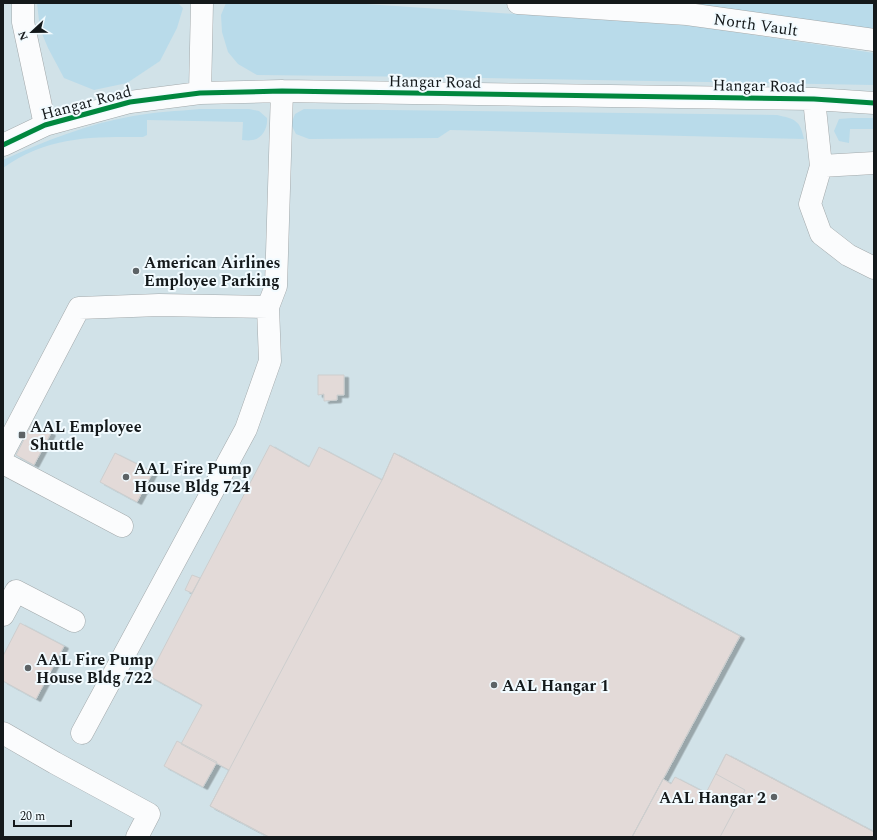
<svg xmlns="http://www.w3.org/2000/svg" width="877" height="840" font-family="Spectral,serif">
<defs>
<filter id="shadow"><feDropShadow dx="4.5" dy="2.5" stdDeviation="0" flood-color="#0004"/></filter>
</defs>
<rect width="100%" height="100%" fill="#e5edf0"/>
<!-- built -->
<path fill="#d1e2e8" d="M3,3h871v834h-871z"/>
<!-- green -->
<path fill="#b9dbea" d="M37,3h141l5,5 -6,20 -17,33 -33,22 -33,7 -30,-12 -16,-30 -8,-19z
M226,3h125l342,23 181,27v32l-443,-8 -174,-2 -19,-11 -10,-12 -6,-20 -1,-17z
M680,3h194v27z
M200,109h49l10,2 8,7c1,10 -5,21 -15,22 -3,1 -7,0 -10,0l1,-18 -96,-2v15l-4,2c-53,0 -95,-1 -140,31v-8c42,-19 84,-36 130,-44 22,-4 44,-5 67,-7z
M304,109l473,6c18,4 23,5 27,24l-354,-9 -12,8 -129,1 -13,-5 -5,-10 4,-10z
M852,118h22v11h-24l-1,14 -10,-2 -5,-10 5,-12z"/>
<!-- building -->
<path fill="#e3dad8" stroke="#cdcece" filter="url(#shadow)" d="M318,375h26v20h-7v5l-13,1v-7l-6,1z
M32,424l19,9 -17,32 -18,-10z
M270,445l39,22 10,-20 63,33 12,-27 346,183 -108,201h-363l-59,-31 19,-36 -48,-26 21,-39 -53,-29z
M115,453l38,19 -16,30 -37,-20z
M394,453l346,183 -108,201h-363l-59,-31 172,-326z
M192,575l8,3 -8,15 -7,-3z
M20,623l44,23 -28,53 -33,-18v-25z
M177,741l40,21 -14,25 -39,-21z
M726,754l148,78v5h-154l25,-47 -29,-16z
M726,754l148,78v5h-242l31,-58 8,5 4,-7 31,16z"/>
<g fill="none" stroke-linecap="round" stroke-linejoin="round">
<!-- minor casing -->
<g stroke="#a3a9ab" stroke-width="23">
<path id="minor" d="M23,3v19l22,103
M518,3l169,11 187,26
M200,93l2,-90
M814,99l7,67 -11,38 11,30 27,21 26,13
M3,145l42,-20 85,-23 70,-9 82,-2 532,8 60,4
M821,166l53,-3
M3,453l76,-145 80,-3 109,2
M3,463l119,63
M3,615l13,-24 58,30
M3,733l52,30 94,51 -12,23
M82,733l164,-304 24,-68 -2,-54 8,-21 6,-195"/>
</g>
<!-- minor -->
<use href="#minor" stroke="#fbfcfd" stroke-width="22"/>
<!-- cycleway casing -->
<g stroke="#f2fbff" stroke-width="8">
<path id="cycleway" d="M3,145l42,-20 85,-23 70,-9 82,-2 532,8 60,4"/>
</g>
<!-- cycleway -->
<use href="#cycleway" stroke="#00873e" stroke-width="5"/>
</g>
<!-- markers -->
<g fill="#5d6366" stroke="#f2fbff" stroke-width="1.5">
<circle cx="136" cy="271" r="4"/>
<rect x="18" y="431" width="8" height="8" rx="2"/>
<circle cx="126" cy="477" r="4"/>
<circle cx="28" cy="668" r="4"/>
<circle cx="494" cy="685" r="4"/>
<circle cx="774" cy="797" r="4"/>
</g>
<g text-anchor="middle" stroke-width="4" stroke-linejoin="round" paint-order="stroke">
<!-- street labels -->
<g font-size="16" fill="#14191b" stroke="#f2fbff">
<text transform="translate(756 24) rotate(8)" y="6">North Vault</text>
<text transform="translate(435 81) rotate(1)" y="6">Hangar Road</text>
<text transform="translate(759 85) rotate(1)" y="6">Hangar Road</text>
<text transform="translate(86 102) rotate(-15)" y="6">Hangar Road</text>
</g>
<!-- poi labels -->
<g font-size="16" font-weight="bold" fill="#14191b" stroke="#f2fbff" text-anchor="start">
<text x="144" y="268">American Airlines<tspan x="144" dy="18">Employee Parking</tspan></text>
<text x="30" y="432">AAL Employee<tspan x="30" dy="18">Shuttle</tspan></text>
<text x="134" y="474">AAL Fire Pump<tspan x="134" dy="18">House Bldg 724</tspan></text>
<text x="36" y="665">AAL Fire Pump<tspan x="36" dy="18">House Bldg 722</tspan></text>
<text x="502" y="691">AAL Hangar 1</text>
<text x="766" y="803" text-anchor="end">AAL Hangar 2</text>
</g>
</g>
<!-- border -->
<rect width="877" height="840" fill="none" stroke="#14191b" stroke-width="8"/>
<!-- north arrow -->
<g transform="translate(32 32) rotate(248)" stroke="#f2fbff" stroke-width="3" paint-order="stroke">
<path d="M0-3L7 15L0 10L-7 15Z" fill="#14191b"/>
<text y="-6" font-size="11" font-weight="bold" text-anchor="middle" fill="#14191b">N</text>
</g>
<!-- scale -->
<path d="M14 820v6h57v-6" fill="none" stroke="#14191b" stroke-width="2"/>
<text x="20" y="820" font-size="12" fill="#14191b" stroke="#f2fbff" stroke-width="3" paint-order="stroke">20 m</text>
</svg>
